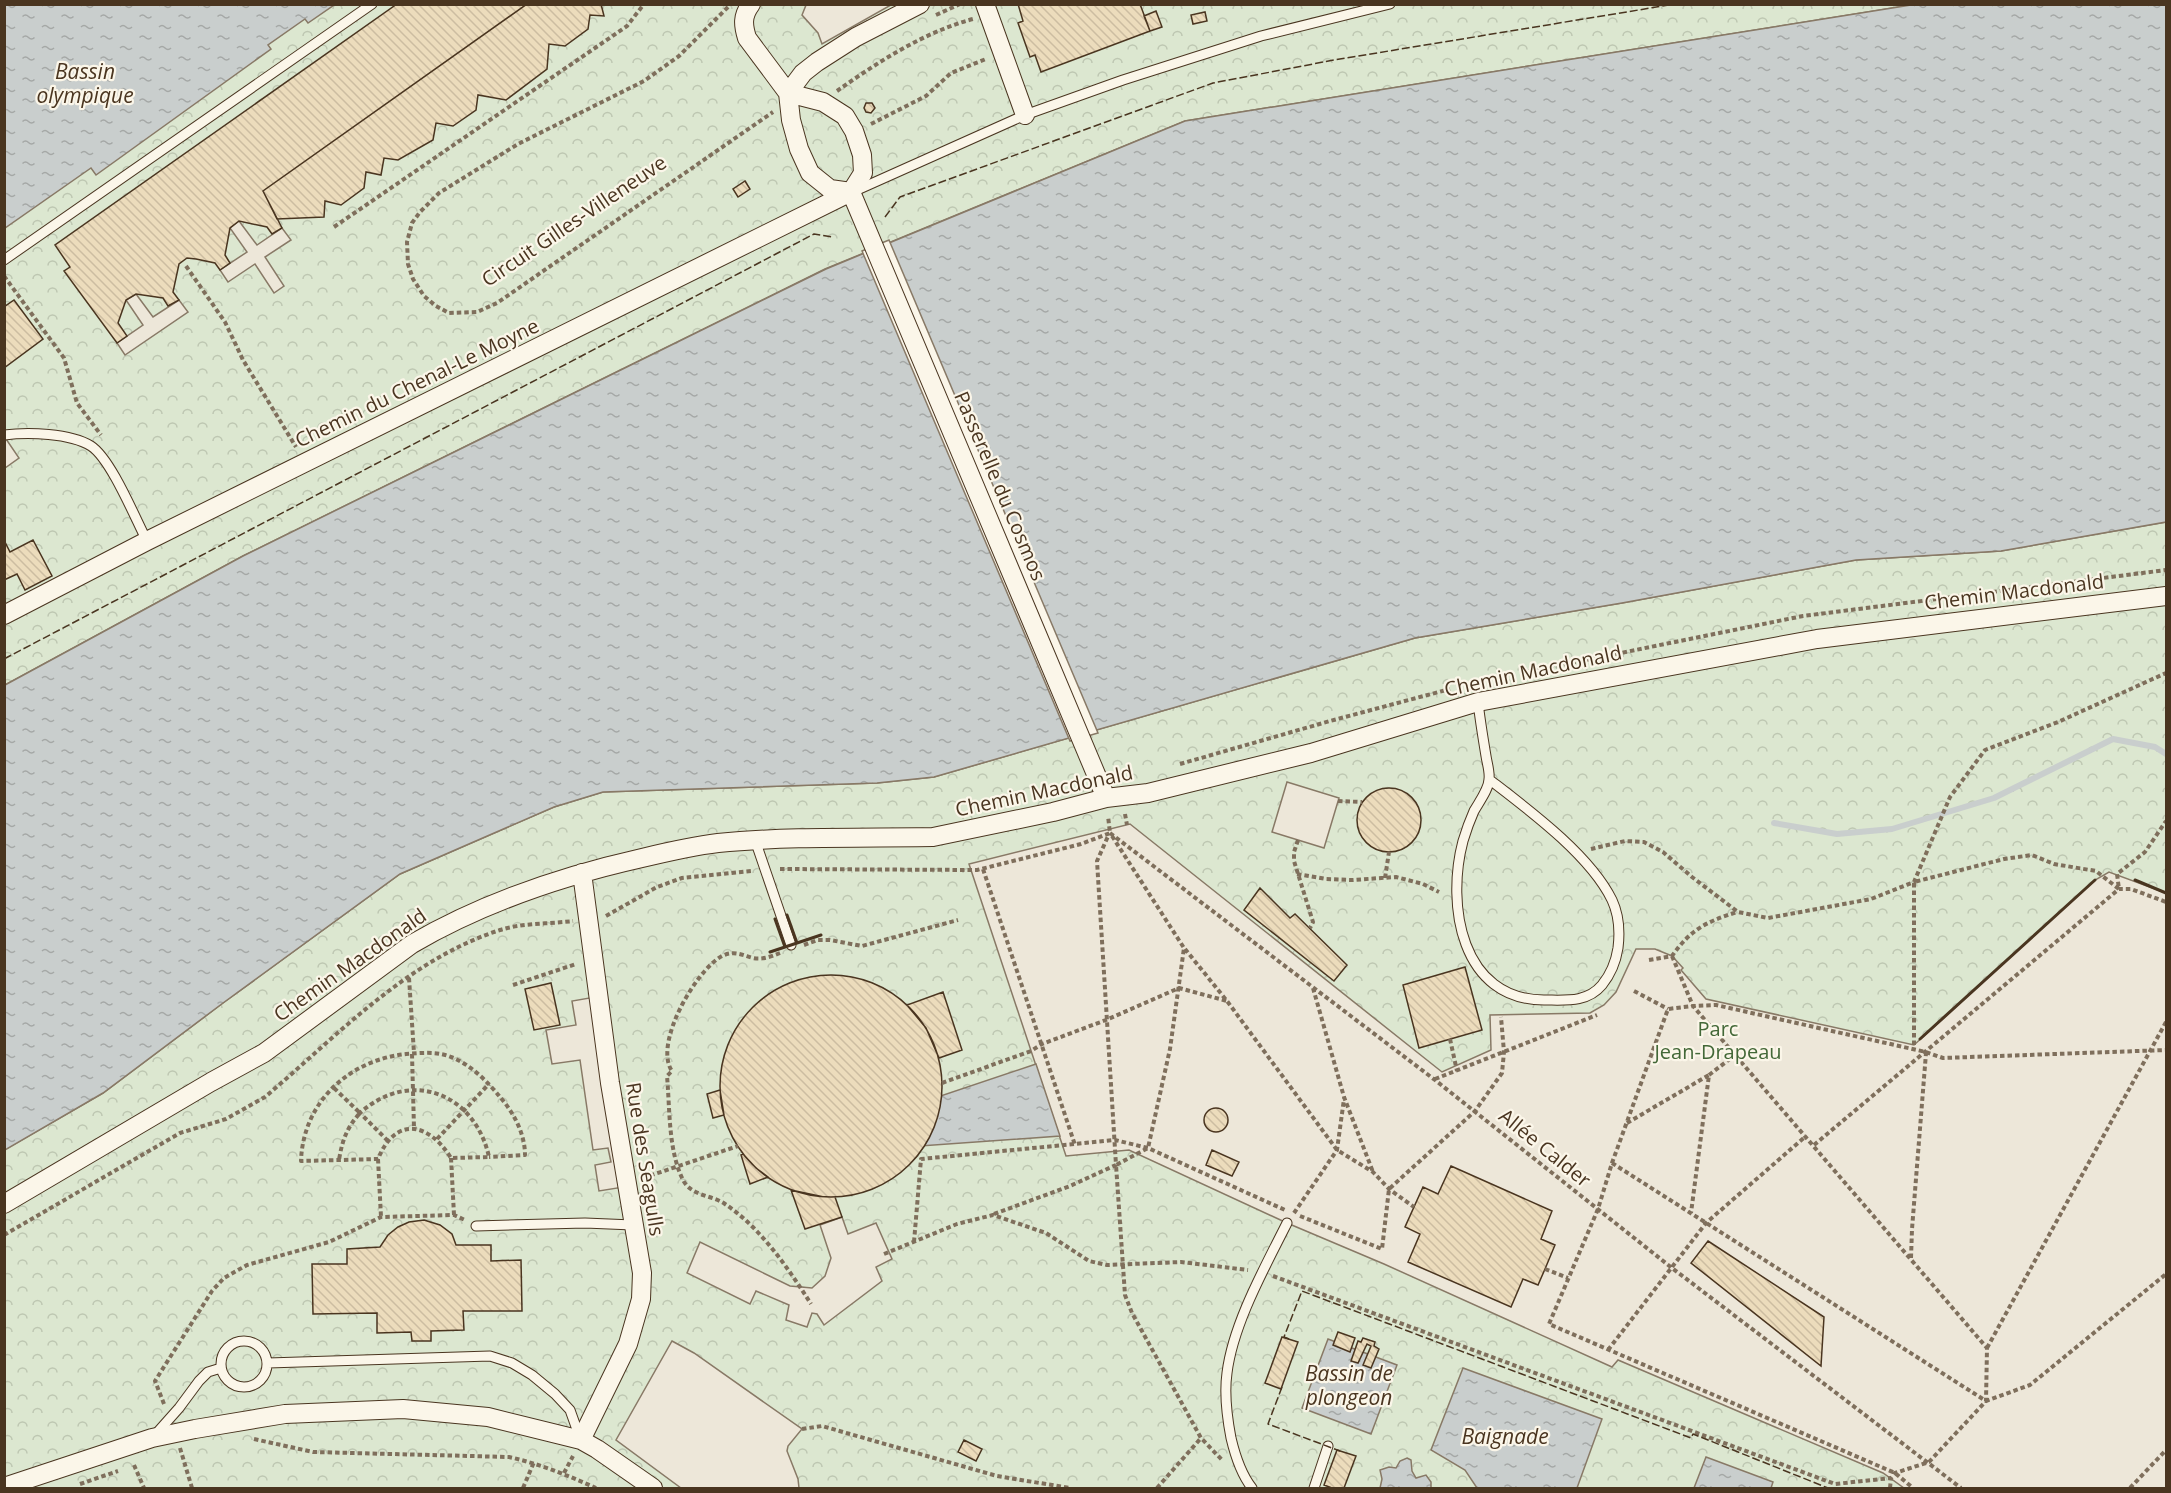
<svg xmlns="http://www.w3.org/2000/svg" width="2171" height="1493" font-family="'Open Sans',sans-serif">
<defs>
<pattern id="park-crowns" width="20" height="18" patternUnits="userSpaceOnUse" patternTransform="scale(1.5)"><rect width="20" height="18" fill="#dce7d0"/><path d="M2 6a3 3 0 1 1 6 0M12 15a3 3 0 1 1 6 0" fill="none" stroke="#bec7b2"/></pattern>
<pattern id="water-ripples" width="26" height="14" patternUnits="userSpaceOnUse" patternTransform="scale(1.5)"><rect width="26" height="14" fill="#c9cecd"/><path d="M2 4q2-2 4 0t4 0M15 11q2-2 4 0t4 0" fill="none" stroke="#a5a8a6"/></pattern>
<pattern id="building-back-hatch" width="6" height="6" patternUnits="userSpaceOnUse" patternTransform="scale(1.5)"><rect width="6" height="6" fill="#ecdcbc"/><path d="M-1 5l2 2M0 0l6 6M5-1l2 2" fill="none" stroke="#ccbda1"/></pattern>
</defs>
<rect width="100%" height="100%" fill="#fbf6e9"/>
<!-- park -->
<path fill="url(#park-crowns)" stroke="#887966" stroke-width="1.5" d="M5,5h1906l-726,116 -360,148 -582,287 -238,129z
M2166,522v966h-2161l-1,-338 99,-57 120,-90 177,-129 154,-67 49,-15 274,-9 57,-6 481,-139 207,-35 234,-43 145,-9z"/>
<!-- parking -->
<path fill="#ede7d9" stroke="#887966" stroke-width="1.5" d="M806,5v-1l85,1 -69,39 -4,-11 -16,-18z
M239,221l18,24 25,-17 9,12 -26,17 19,29 -10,7 -19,-29 -27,18 -8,-12 27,-18 -17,-24z
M136,294l17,23 26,-17 9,12 -63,43 -8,-12 26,-18 -17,-25z
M4,436l15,22 -14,10h-1z
M1287,782l52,16 -15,50 -52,-16z
M1130,824l312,248 49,-22 -1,-35 100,-2 14,-8 12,-13 20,-43h19l17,7 11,12 -2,2 25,29 208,46 181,-165 14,-8 57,21v595h-262l-21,-15 -265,-113 -6,7 -228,-103 -97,-41 -158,-73 -63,6 -97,-292z
M595,997l29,190 -25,4 -4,-26 16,-3 -3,-14 -15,2 -13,-90 -28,4 -6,-34 30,-5 -4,-24z
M842,1217l6,17 28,-11 16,36 -16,8 6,14 -58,44 -7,-11 -5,-1 -5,14 -21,-7 3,-15 -33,-14 -6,13 -63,-31 13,-31 90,44 22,2 13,-12 6,-18 -11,-33z
M672,1341l22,12 108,76 -14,17 -1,5 11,28 1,9h-118l-65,-48z"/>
<!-- water -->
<path fill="url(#water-ripples)" stroke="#887966" stroke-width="1.5" d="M5,4h329v1l-26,18 -3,-4 -37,26 3,4 -175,126 -5,-7 -86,60z
M1911,5h255v517l-165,29 -145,9 -234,43 -207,35 -481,139 -57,6 -274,9 -49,15 -154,67 -177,129 -120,90 -98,57v-465l238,-129 583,-287 359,-148z
M1036,1064l24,72 -168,12 -11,-32z
M1328,1339l69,26 -26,69 -69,-26z
M1463,1368l139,51 -25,69h-100l-12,-18 -34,-20z
M1706,1457l67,25 -2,6h-77z
M1407,1458l4,2 1,11 4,7 10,-3 5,7v6h-51l2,-9 -2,-9 9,-3 7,1 4,-7z"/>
<!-- pier -->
<path fill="#fbf6e9" stroke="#887966" stroke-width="1.5" d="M889,240l209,493 -28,8 -208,-490z"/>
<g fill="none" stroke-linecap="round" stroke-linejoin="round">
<!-- stream -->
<path stroke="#c9cecd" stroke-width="6" d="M1774,823l63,11 55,-5 102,-31 119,-59 42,8 11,7"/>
</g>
<!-- building -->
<path fill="url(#building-back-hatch)" stroke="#4a3520" stroke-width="1.5" d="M397,4h130l-264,187 19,37 -10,6 -5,-7 -28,-6 -9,7 -5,27 5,8 -10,7 -5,-7 -19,-4 -9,-1 -8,6 -6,28 6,8 -11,6 -5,-8 -27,-4 -10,6 -8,23 9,13 -10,7 -53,-72 6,-4 -15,-22z
M527,4h74l3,12 -14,-1 -2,14 -23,17 -16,-2 -2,25 -41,31 -28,-5 -2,15 -23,16 -17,-3 -3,17 -35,20 -14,-2 -3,17 -15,-3 -2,16 -23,17 -16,-4 -1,16 -47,2 -14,-28z
M1018,4h122l10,27 -109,41 -6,-17 -5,2 -12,-34 5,-2z
M1156,11l6,16 -12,4 -6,-15z
M1205,12l2,9 -14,3 -2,-9z
M866,103h6l3,5 -4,5 -5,-1 -2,-4z
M745,181l5,8 -12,8 -5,-8z
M14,300l29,39 -39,29v-61z
M4,540l6,12 23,-12 19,36 -27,14 -8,-16 -13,6z
M1357 820a32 32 0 1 1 64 0a32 32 0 1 1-64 0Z
M1260,888l30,30 5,-4 52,51 -13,16 -90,-71z
M1465,967l17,63 -63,18 -16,-63z
M720 1086a111 111 0 1 1 222 0a111 111 0 1 1-222 0Z
M551,983l9,42 -26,5 -9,-41z
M943,992l19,58 -23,8 -13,-30 -19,-23z
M720,1090l4,25 -11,3 -6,-24z
M1204 1120a12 12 0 1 1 24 0a12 12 0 1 1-24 0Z
M1212,1150l27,12 -7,14 -26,-11z
M743,1154l13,14 12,9 -18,7 -9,-29z
M1451,1166l101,45 -11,28 14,6 -10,24 -7,16 -15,-6 -12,28 -103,-45 12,-28 -15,-7 18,-40 15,7z
M791,1190l33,7h11l7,20 -37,12z
M424,1220l16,5 12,9 4,11h35v16l30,-1 1,51h-59l1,19 -33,1v10h-19l-1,-9 -34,1v-20l-64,1 -1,-50h35v-15l33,-2 8,-12 10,-8 11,-5z
M1708,1241l116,76 -3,49 -130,-103z
M1338,1332l17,6 -5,14 -17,-7z
M1282,1337l16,5 -17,47 -16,-6z
M1363,1338l12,4 -1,4 5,3 -8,19 -8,-3 8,-19 -4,-2 -9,19 -7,-2 7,-20 3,1z
M964,1440l18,9 -6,12 -18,-9z
M1337,1450l19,6 -12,32h-12l-8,-3z"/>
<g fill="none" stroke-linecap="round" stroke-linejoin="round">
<!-- lane casing -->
<g stroke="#4a3520" stroke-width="11">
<path id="lane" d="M855,191l170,-76 98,-35 138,-44 129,-32
M4,260l368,-256
M4,435c24,-3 66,-2 87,11 20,13 44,72 56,95
M1478,702c2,18 5,36 8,54 1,7 4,16 3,23 0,10 -10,23 -15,32 -4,9 -8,20 -11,30 -17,64 -2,159 81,159 21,0 43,3 58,-15 8,-10 14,-24 16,-37 2,-16 1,-33 -6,-48 -22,-45 -83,-90 -122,-120
M755,840l36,105
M476,1226l109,-3 48,2
M221 1364a23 23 0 1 1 46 0a23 23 0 1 1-46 0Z
M268,1363l222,-7 22,7 20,12 23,19 15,16 10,28
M155,1435l24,-27 20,-27 9,-9 13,-4
M1252,1488c-11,-14 -17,-33 -21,-50 -4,-21 -7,-44 -4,-65 6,-49 38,-106 60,-150
M1314,1488l14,-42"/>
</g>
<!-- street casing -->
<g stroke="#4a3520" stroke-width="20">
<path id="street" d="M751,4c-9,12 -8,21 -4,34l41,55 3,27 8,29 11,24 20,16 21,3
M985,4l40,111
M788,93l15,-20 14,-11 39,-25 64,-33
M788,93l35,9 22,14 9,15 8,24 1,18 -12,19
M851,192l255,606
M4,615l143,-74 704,-349
M4,1204l207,-122 53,-29 148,-109c72,-42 150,-68 230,-86 25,-6 51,-12 76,-15 71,-7 144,-5 215,-6l120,-25 53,-14 42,-5 163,-40 167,-51 339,-63 349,-43
M581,1440l47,-96 13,-45 1,-26 -32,-190 -28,-210
M4,1487l148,-49 43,-9 90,-15 118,-5 85,8 93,23 16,9 56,39"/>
</g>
<!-- path -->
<path stroke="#7f6f5c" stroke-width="4" stroke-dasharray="4.5 3" stroke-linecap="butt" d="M728,7l-49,49 -35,25 -126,63 -79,49 -19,19 -8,11 -5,19 1,22 5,15 11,17 12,10 13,7 28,-1 20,-9 276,-191
M936,15l24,-11
M837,91c41,-29 87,-59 136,-72
M871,124l55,-28 25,-23 35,-14
M334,227l293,-201 17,-22
M186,266l39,56 18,38 53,87
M4,276l60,82 13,45 24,32
M1527,672l276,-56 363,-46
M1180,764l150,-43 120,-32
M1338,801l24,1
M1125,814l2,11
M1110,833l325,247 237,188 289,220
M1112,836l72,112 -14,101 -22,99 -32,17 9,130 7,18 69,125 22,23
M1298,840l-4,12v9l19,61 -3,6
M1591,849l34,-8 19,1 19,10 29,25 46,35 30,6 103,-19 43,-17 36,-85 35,-47 73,-28 108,-49
M780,869l197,1 104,-26 29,-11 -2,-17
M983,869l92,276
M1297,874l29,5 26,1 44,-3 27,7 16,8
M1385,878l4,-26
M606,916l51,-29 25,-9 69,-7
M804,945l14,-5h12l32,6 96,-26
M1185,949l42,52 110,149 36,22 16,17 25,18
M780,953c-8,3 -17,7 -27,5 -11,-3 -19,-8 -31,-2 -26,14 -69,88 -50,115l-5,5c3,33 1,74 16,104 8,16 29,15 42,24 36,24 63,64 86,100
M1672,956l21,50 23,-1 210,47 17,6 223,-8
M1649,960l23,-4c19,-27 34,-34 65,-44
M409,978l5,75
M513,985l63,-21
M1313,988l31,109 29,75
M1634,991l34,18
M1450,1039l7,32
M1914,1045v-163l90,-23 28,-4 22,9 42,7 23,18 -2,-15 28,-22 21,-31
M412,1054l2,74
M1709,1075l26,-20
M1435,1079l162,-64
M942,1083l89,-32 11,-7 64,-24 73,-32 48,13
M334,1088l26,25c-13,14 -18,28 -21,47
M1627,1123l82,-48 -18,138
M437,1139l52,-55
M388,1141l-28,-28c50,-45 115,-20 129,44l-38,1c-22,-35 -55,-43 -73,1l-77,2c2,-59 48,-101 105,-107 15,-1 31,-3 45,3 19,7 37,25 49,40 14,16 25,37 25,58l-36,2
M1814,1145l305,-256h12l35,13
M451,1158l3,57
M378,1159l3,58
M1612,1163l374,238 44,-16 136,-111
M643,1178l95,-32
M1294,1213l43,-63 7,-51
M994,1214l76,-28 46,-21 -19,-304 12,-27
M1300,1216l82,33 7,-60 86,-78 27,-38 2,-21 -3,-35
M4,1235l176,-102 46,-14 39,-22c72,-61 142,-137 235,-167 22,-7 49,-6 73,-9
M914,1242l7,-83 194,-19 33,8 137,62
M884,1254l73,-30 36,-9 53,18 43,28 18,4 74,-3 67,8
M1911,1258l1,-29 14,-176
M1545,1269l23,9
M1273,1276l562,208 56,-6 4,-5 34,-11 57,-61 1,-53 -294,-342 -25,3 -56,154 -14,46 -49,115 346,149 18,15
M1987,1348l179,-326
M1608,1350l98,-127 100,-87
M164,1404l-9,-23 57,-90 12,-13 23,-13 82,-23 52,-25 73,-2 11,5
M802,1429l20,-3 175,50 73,12
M254,1439l59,13 196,5c31,7 58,18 87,31
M180,1448l12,40
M134,1465l10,23
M564,1473l9,-17
M80,1484l38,-13
M523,1488l11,-26
M1157,1488l44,-50
M1890,1488l1,-10
M2130,1488l36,-38"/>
<!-- lane -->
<use href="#lane" stroke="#fbf6e9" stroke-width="9"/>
<!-- street -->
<use href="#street" stroke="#fbf6e9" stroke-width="18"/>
<!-- fence -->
<path stroke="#4a3520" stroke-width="1.5" stroke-dasharray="8 3" stroke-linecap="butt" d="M885,217l15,-20 313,-114 121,-23 341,-56
M4,659l810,-425 19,3
M1289,1339l-5,-2 18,-46 389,147 2,-4 135,54
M1282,1387l-14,37 72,27"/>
<!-- wall -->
<path stroke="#4a3520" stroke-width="3" d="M2135,880l31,13
M787,915l10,28
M775,919l10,28
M770,952l51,-17
M1920,1039l175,-159"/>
</g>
<g text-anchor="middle" stroke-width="4.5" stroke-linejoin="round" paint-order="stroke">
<!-- street labels -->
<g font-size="20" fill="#4a3520" stroke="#fbf6e9">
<text transform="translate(574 221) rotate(-34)" y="7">Circuit Gilles-Villeneuve</text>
<text transform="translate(417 383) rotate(-26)" y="7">Chemin du Chenal-Le Moyne</text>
<text transform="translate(1000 486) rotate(67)" y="7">Passerelle du Cosmos</text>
<text transform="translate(2014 592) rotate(-7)" y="7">Chemin Macdonald</text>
<text transform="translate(1533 671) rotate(-12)" y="7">Chemin Macdonald</text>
<text transform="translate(1044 791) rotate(-12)" y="7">Chemin Macdonald</text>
<text transform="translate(350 965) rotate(-35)" y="7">Chemin Macdonald</text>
<text transform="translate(1545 1148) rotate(39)" y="7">Allée Calder</text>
<text transform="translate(645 1159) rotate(81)" y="7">Rue des Seagulls</text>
</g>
<!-- park labels -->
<g font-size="20" fill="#436837" stroke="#fbf6e9">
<text x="1718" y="1036">Parc<tspan x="1718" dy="23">Jean-Drapeau</tspan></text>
</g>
<!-- water labels -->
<g font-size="21" font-style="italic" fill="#4a3520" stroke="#fbf6e9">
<text x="85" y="79">Bassin<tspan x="85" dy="24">olympique</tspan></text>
<text x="1349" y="1381">Bassin de<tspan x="1349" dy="24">plongeon</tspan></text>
<text x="1505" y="1444">Baignade</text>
</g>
</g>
<!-- border -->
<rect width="2171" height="1493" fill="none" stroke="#4a3520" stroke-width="12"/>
</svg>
